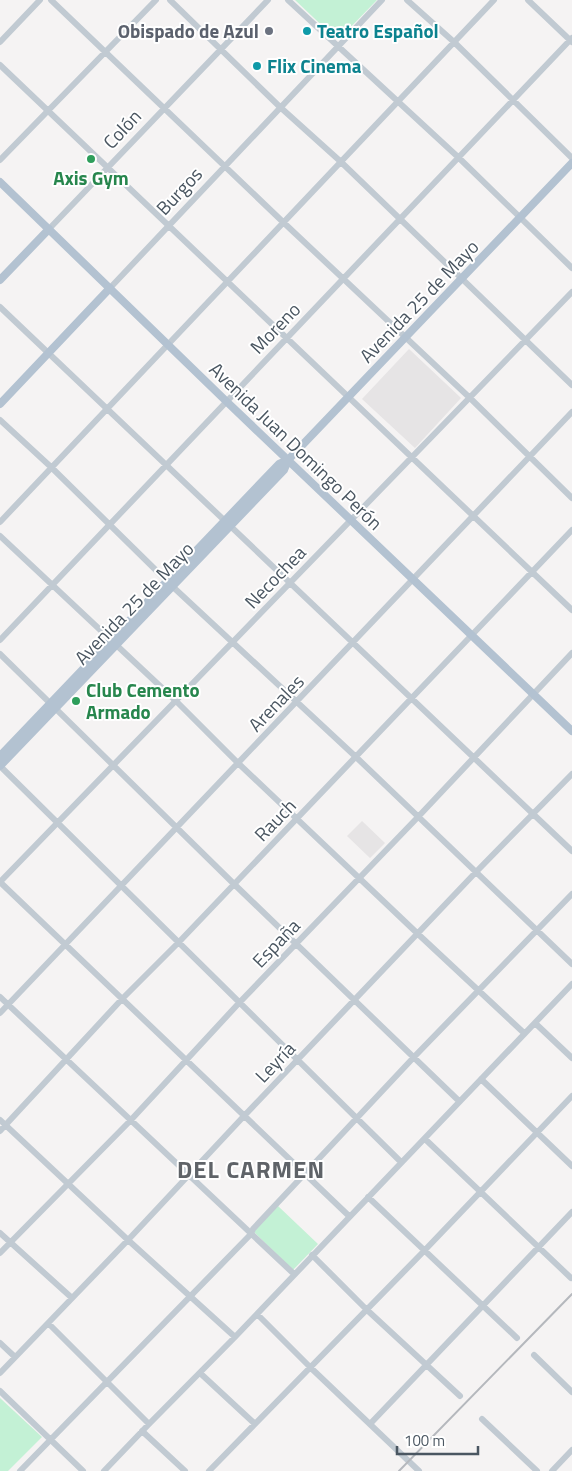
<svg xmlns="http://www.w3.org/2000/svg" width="572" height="1471" font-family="'Titillium Web',sans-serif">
<rect width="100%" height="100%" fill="#f5f3f3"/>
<!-- education -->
<path fill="#e6e4e5" d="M409,349l52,49 -46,50 -53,-49z
M362,821l23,22 -15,15 -23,-22z"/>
<!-- green -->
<path fill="#c3f1d5" d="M295,0h82l-34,35 -4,3 -6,-2z
M278,1206l40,38 -25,26 -40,-39z
M0,1398l42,39 -34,34h-8z"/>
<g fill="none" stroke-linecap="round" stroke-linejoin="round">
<!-- minor -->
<path stroke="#c1cad2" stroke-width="6" d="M51,0l232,222 187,176 102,100
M170,0l110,107 60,54 232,224
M288,0l170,157 114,111
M407,0l47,42 118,116
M528,0l44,42
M0,42l40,-42
M0,65l572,545
M0,160l156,-160
M49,229l219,-229
M110,288l272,-288
M0,307l572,544
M0,420l51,47 121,119 184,171 216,207
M0,522l494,-522
M0,536l176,165 62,62 180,171 106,99
M0,640l572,-602
M0,654l234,230 225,217
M0,766l401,396
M0,882l572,-590
M0,882l349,334
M0,997l294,277
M0,1013l572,-601
M535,1023l37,35
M481,1079l91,87
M0,1120l128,120 107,97
M0,1131l122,-132 57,-57 393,-412
M425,1139l146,139
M368,1197l149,141
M0,1233l72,65
M0,1253l130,-132 109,-118 179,-186 154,-164
M312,1255l54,54 94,87
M257,1314l54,54 108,103
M48,1323l101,101
M0,1343l15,14
M534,1355l38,37
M0,1373l128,-133 116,-124 232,-244 96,-98
M200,1373l55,51
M0,1391l83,80
M482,1419l55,52
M370,1424l202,-212
M142,1431l43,40
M20,1471l231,-237 2,-5 161,-172 158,-163
M104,1471l45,-47 86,-87 337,-353
M209,1471l215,-220 148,-155
M552,1471l20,-21"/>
<!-- major -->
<path stroke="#b3c2d1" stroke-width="8" d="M0,182l226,219 346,330
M0,280l49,-51
M0,404l110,-116
M0,756l279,-292 9,-4 284,-297
M0,766l284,-296 4,-10"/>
<!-- rail -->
<path stroke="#b5b8bd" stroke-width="2" d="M399,1471l173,-177"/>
</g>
<!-- markers -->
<circle fill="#6b7280" stroke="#fff" stroke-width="2" cx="269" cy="31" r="5"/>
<g fill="#0f9aa8" stroke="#fff" stroke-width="2">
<circle cx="307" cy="31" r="5"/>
<circle cx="257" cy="66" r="5"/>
</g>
<g fill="#2e9e5b" stroke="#fff" stroke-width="2">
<circle cx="91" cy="159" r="5"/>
<circle cx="76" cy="701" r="5"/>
</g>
<g text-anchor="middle" stroke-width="4" stroke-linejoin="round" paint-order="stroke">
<!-- worship labels -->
<g font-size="19" font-weight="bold" fill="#5b616d" stroke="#fff" text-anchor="end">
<text x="259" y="38">Obispado de Azul</text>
</g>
<!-- culture labels -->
<g font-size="19" font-weight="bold" fill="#0d838f" stroke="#fff" text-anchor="start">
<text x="317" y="38">Teatro Español</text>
<text x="267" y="73">Flix Cinema</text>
</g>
<!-- street labels -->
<g font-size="19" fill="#4a5661" stroke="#fff">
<text transform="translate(122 129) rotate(-47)" y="7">Colón</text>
<text transform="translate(179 191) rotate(-47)" y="7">Burgos</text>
<text transform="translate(419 301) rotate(-46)" y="7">Avenida 25 de Mayo</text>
<text transform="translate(275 328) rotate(-46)" y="7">Moreno</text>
<text transform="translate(296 446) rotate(44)" y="7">Avenida Juan Domingo Perón</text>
<text transform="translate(275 577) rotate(-46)" y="7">Necochea</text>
<text transform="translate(134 603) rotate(-46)" y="7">Avenida 25 de Mayo</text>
<text transform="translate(276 703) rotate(-46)" y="7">Arenales</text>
<text transform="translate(275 820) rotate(-46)" y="7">Rauch</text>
<text transform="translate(276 943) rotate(-46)" y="7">España</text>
<text transform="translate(275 1062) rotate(-46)" y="7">Leyría</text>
</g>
<!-- leisure labels -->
<g font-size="19" font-weight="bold" fill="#27864d" stroke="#fff">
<text x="91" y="185">Axis Gym</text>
<text x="86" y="697" text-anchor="start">Club Cemento<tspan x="86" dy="22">Armado</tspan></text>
</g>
<!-- district labels -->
<g font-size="24" font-weight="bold" letter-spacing="1" fill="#5f6368" stroke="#fff">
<text x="251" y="1178">DEL CARMEN</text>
</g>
</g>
<!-- scale -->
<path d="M397 1446v8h81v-8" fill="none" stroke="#4a5661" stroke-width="2.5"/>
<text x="404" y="1446" font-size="15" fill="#4a5661" stroke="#ffffff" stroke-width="4" paint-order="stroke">100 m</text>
</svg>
